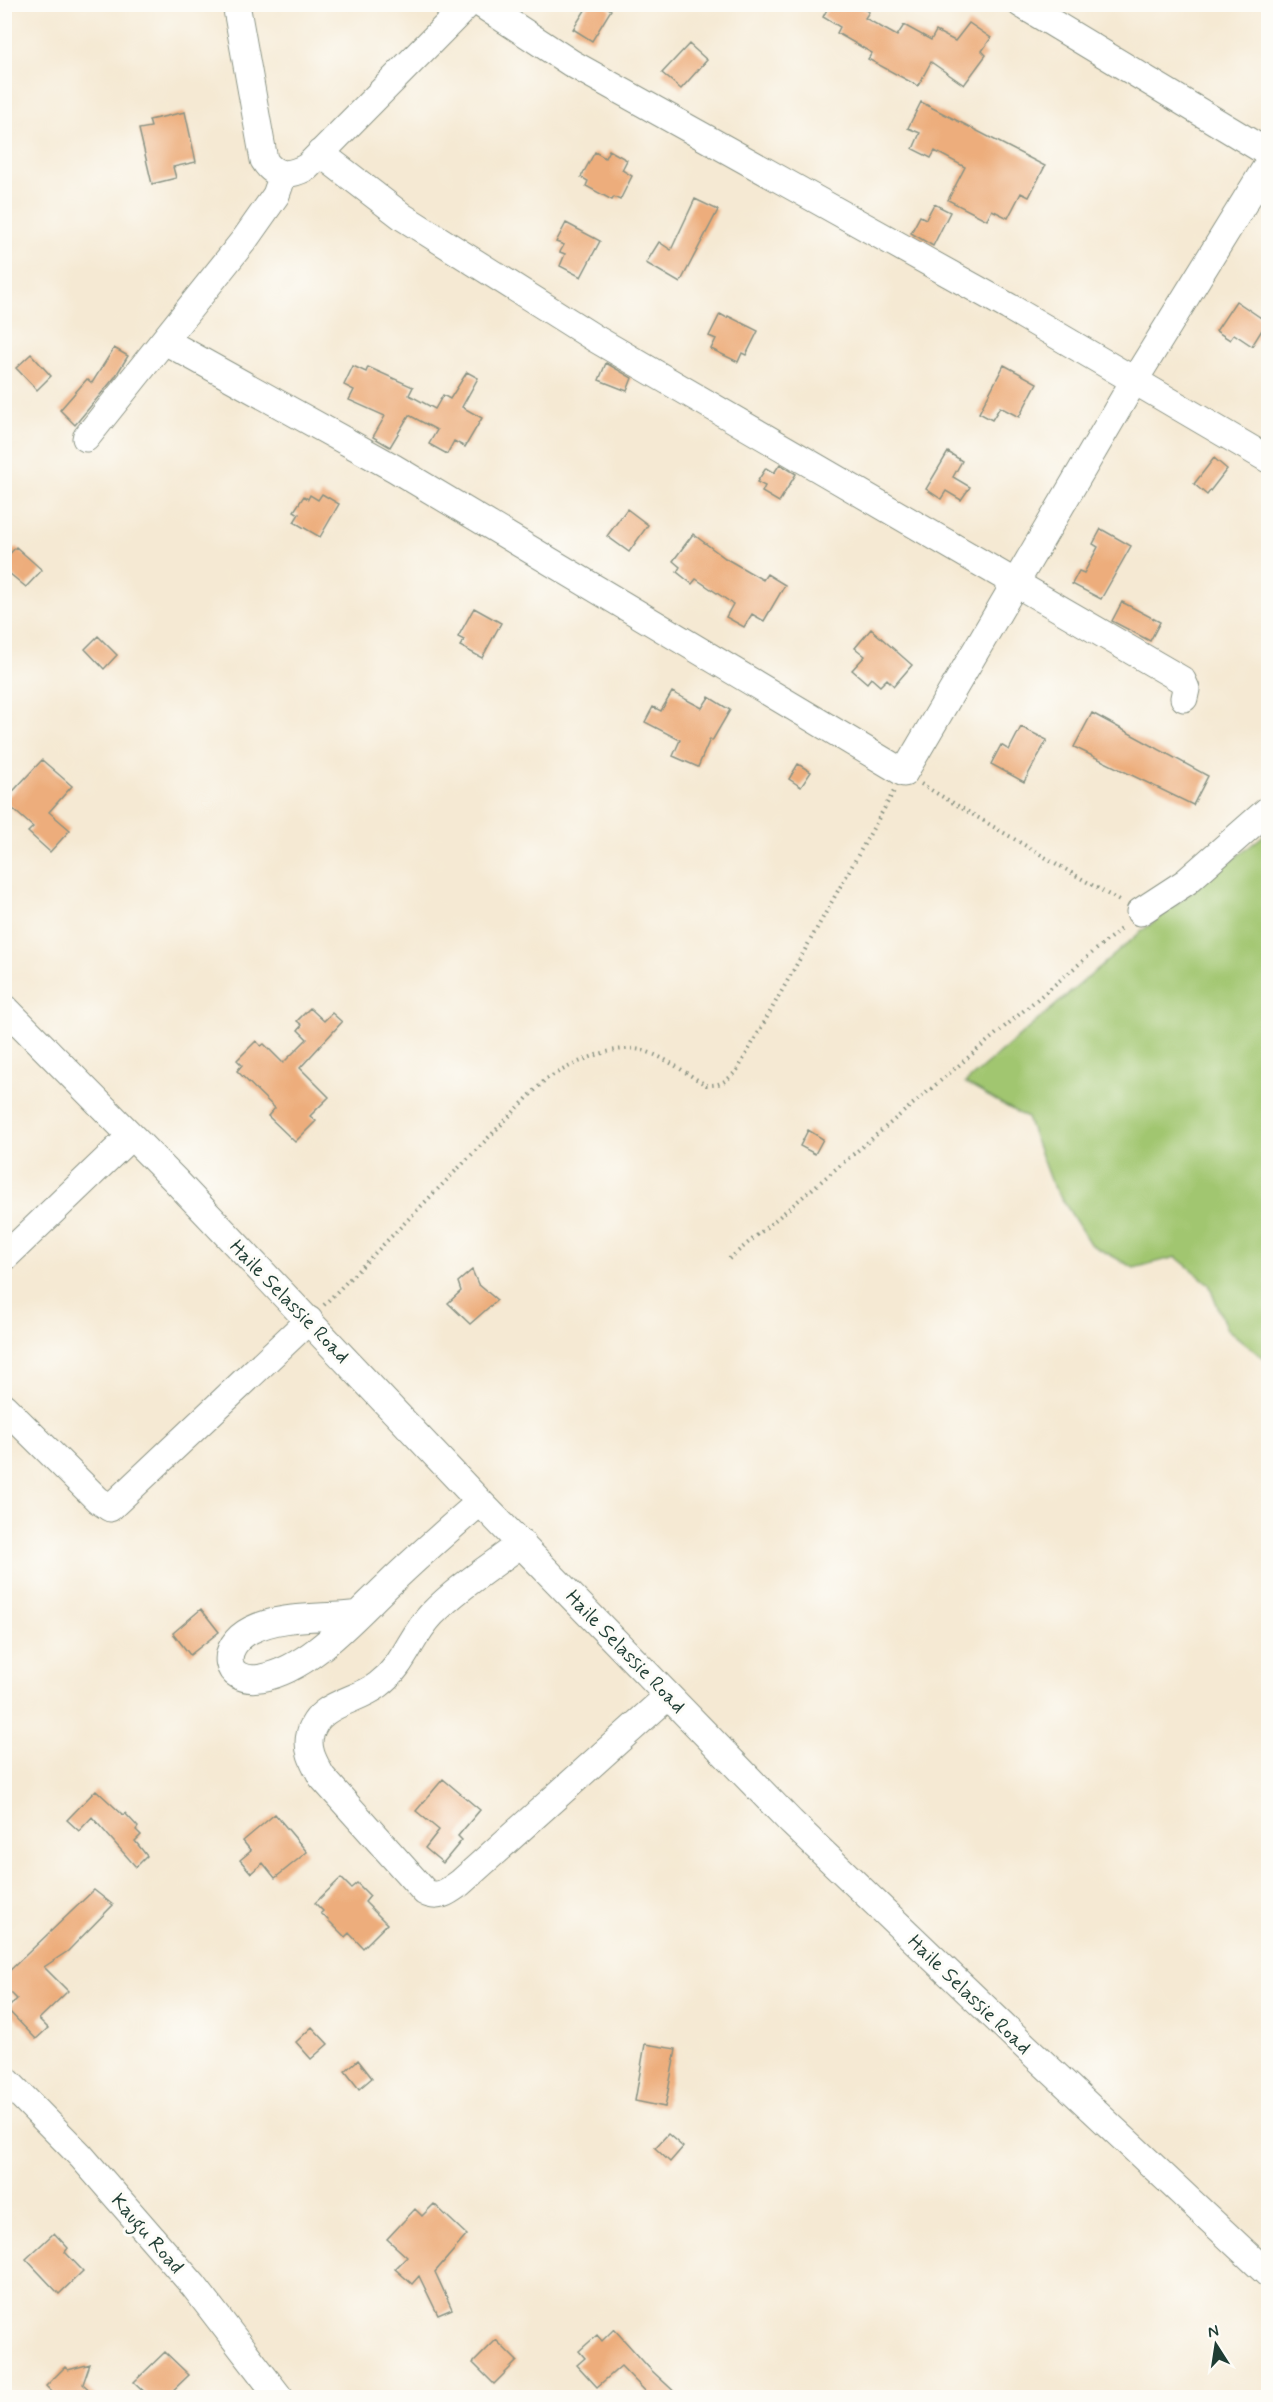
<svg xmlns="http://www.w3.org/2000/svg" width="1273" height="2402" font-family="Mynerve,sans-serif">
<rect width="100%" height="100%" fill="#fdfcf7"/>
<filter id="ink" filterUnits="userSpaceOnUse"><feTurbulence type="fractalNoise" baseFrequency=".0167" numOctaves="2"/><feDisplacementMap in="SourceGraphic" scale="12" xChannelSelector="R" yChannelSelector="G"/><feConvolveMatrix kernelMatrix="1 2 1 2 8 2 1 2 1" color-interpolation-filters="sRGB"/></filter>
<filter id="wash" filterUnits="userSpaceOnUse"><feTurbulence type="fractalNoise" baseFrequency=".008" numOctaves="4" result="noise"/><feDisplacementMap in="SourceGraphic" scale="24" xChannelSelector="R" yChannelSelector="G"/><feGaussianBlur stdDeviation="1.35" result="paint"/><feColorMatrix in="noise" values="0 0 0 0 0 0 0 0 0 0 0 0 0 0 0 0 0 1.4 0 .05"/><feComposite in="paint" operator="in"/></filter>
<g filter="url(#wash)">
<rect width="100%" height="100%" fill="#f5e9d3"/>
<!-- green -->
<path fill="#a1c670" stroke="#608252" stroke-width="1.5" d="M1268,832v530l-42,-34 -17,-44 -33,-27 -42,11 -44,-24 -40,-64 -23,-62 -62,-35 178,-153z"/>
<g id="blocks">
<!-- building -->
<path fill="#edad7b" d="M589,4h14l8,6 -19,31 -19,-12z
M830,4h25l14,8 -4,6 32,18 7,-11 27,15 5,-9 19,10 14,-18 22,15 -9,13 4,4 -22,30 -33,-23 -13,24 -50,-27 4,-6 -35,-20 3,-6 -17,-10z
M689,44l18,16 -26,29 -19,-16z
M921,102l124,64 -16,31 -8,-4 -13,25 -16,-8 -5,10 -39,-20 17,-33 -30,-16 -4,7 -18,-9 7,-16 -12,-5z
M185,112l11,50 -23,5 3,11 -24,6 -13,-55 12,-2 -2,-7z
M609,150l18,10 -5,10 10,6 -12,24 -6,-3 -2,3 -26,-14 2,-5 -7,-4 14,-25 10,6z
M695,199l23,11 -38,73 -34,-20 13,-21 12,8z
M934,204l16,8 -17,34 -22,-13 9,-17 6,3z
M566,223l34,18 -19,36 -21,-11 5,-12 -5,-2 4,-7 -8,-3z
M1236,301l31,21 -15,24 -18,-12 -4,6 -14,-9z
M720,314l7,4 1,-2 30,15 -12,24 -4,-2 -4,9 -27,-13 5,-10 -7,-3z
M114,348l14,8 -13,21 -40,48 -15,-15 27,-31 5,4z
M31,354l20,22 -14,14 -21,-22z
M606,363l26,15 -5,13 -28,-11z
M1004,365l33,18 -18,34 -19,-10 -8,13 -13,-7z
M353,366l13,6 2,-5 45,20 -4,8 26,14 8,-14 7,4 17,-27 11,6 -16,29 20,11 -17,29 -11,-6 -7,13 -18,-10 8,-14 -28,-15 -19,32 -17,-10 12,-21 -36,-16 5,-10 -10,-5z
M948,452l14,9 -9,16 17,10 -9,13 -15,-9 -5,8 -15,-10z
M1214,458l13,11 -20,26 -13,-11z
M780,464l16,10 -17,28 -17,-10 3,-6 -8,-4 9,-14 8,5z
M322,494l17,10 -19,33 -26,-15 5,-8 -5,-3 10,-15 4,3 2,-4 8,5z
M627,509l21,16 -19,27 -22,-16z
M1101,529l30,17 -30,53 -29,-15 7,-13 5,2 14,-26 -5,-3z
M693,534l32,24 38,22 4,-6 18,11 -21,36 -12,-7 -8,13 -18,-10 7,-13 -37,-25 -4,5 -15,-12 3,-5 -7,-6z
M16,547l26,23 -16,17 -22,-18v-9z
M1122,602l38,20 -10,19 -38,-20z
M474,608l27,15 -19,35 -22,-12 4,-6 -6,-3z
M871,629l41,36 -18,21 -7,-7 -7,7 -9,-8 -4,5 -15,-13 13,-14 -10,-8z
M98,636l19,19 -13,14 -19,-20z
M672,692l30,16 7,-11 21,13 -18,31 -2,-2 -12,28 -25,-11 7,-16 -35,-18 8,-15 8,4z
M1092,713l116,63 -15,29 -119,-58z
M1021,727l26,13 -23,42 -33,-18 10,-19 8,5z
M42,760l30,26 -23,26 21,18 -20,22 -22,-20 5,-5 -29,-26z
M798,764l13,8 -10,15 -12,-8z
M310,1008l14,13 8,-8 10,9 -42,46 29,29 -19,19 6,5 -21,21 -27,-26 7,-8 -38,-37 5,-6 -5,-5 19,-19 5,5 3,-2 19,19 24,-24 -9,-9 4,-5 -5,-4z
M808,1130l15,9 -8,15 -15,-8z
M472,1270l6,14 19,16 -27,24 -22,-21 13,-12 -3,-9z
M201,1609l18,23 -29,23 -17,-22z
M443,1779l37,31 -22,26 4,4 -19,23 -18,-15 14,-18 -23,-19z
M96,1790l27,25 2,-2 13,14 -2,3 5,5 -6,6 12,15 -11,11 -44,-50 -13,14 -12,-11z
M275,1814l32,38 -32,26 -12,-15 -12,10 -11,-13 11,-9 -8,-10z
M341,1878l10,10 6,-5 13,13 -5,6 22,22 -24,24 -14,-15 -4,4 -24,-24 2,-2 -8,-8z
M94,1890l19,15 -45,46 -24,16 24,24 -29,28 9,9 -12,11 -29,-30 10,-10 -13,-13v-10z
M312,2027l16,17 -17,15 -15,-17z
M645,2044l31,5 -11,58 -30,-6z
M358,2060l14,18 -13,11 -14,-18z
M668,2134l15,13 -13,15 -15,-14z
M434,2204l33,31 -32,37 17,37 -14,6 -19,-39 -7,8 -17,-15 12,-12 -20,-18 28,-30 7,7z
M54,2233l14,15 -3,4 18,19 -24,23 -33,-35z
M614,2329l37,41 29,27h-29l-30,-31 -24,21 -20,-22 8,-7 -6,-7 18,-16 5,6z
M496,2340l21,21 -23,23 -21,-21z
M165,2352l24,23 -23,22h-16l-16,-15z
M90,2364l-7,20 14,13h-40l-11,-11 19,-19 3,3z"/>
</g>
</g>
<g filter="url(#ink)">
<use href="#blocks" fill-opacity="0" stroke="#8a9384" stroke-width="1.5"/>
<g fill="none" stroke-linecap="round" stroke-linejoin="round">
<!-- minor casing -->
<g stroke="#8a9384" stroke-width="29">
<path id="minor" d="M236,4l28,156c11,18 26,16 43,7l161,-163
M481,4l90,59 438,244 259,152
M1021,4l247,149
M320,153l83,64 193,122 586,341 4,9 -2,9
M165,341l229,127 510,305 230,-392 134,-217
M86,438l159,-199 31,-44 7,-20
M1140,912l46,-30 82,-72
M4,1007l171,173 305,322 311,320 236,226 241,226
M4,1258l127,-122
M4,1407l94,93 12,8 199,-188
M522,1543c-30,23 -64,44 -90,71 -23,24 -26,50 -54,71 -22,17 -61,18 -68,50 -4,15 5,29 12,42l103,115c13,8 24,-1 35,-9l208,-187
M358,1614c-35,5 -75,0 -107,16 -32,16 -29,54 10,48 49,-9 93,-61 127,-93 30,-29 61,-56 92,-83
M4,2078l77,78 112,129 87,113"/>
</g>
<!-- path -->
<path stroke="#8a9384" stroke-width="4" stroke-dasharray="1.5 4.5" stroke-linecap="butt" d="M921,784l200,118
M729,1259l394,-332
M324,1305l222,-226c25,-14 58,-32 89,-30 24,3 50,24 71,36 15,1 22,-5 32,-16l156,-278"/>
<!-- minor -->
<use href="#minor" stroke="#fff" stroke-width="27"/>
</g>
</g>
<g text-anchor="middle" stroke-width="6" stroke-linejoin="round" paint-order="stroke">
<!-- street labels -->
<g font-size="20" fill="#1f3d34" stroke="#fdfcf7">
<text transform="translate(290 1301) rotate(46)" y="7">Haile Selassie Road</text>
<text transform="translate(626 1651) rotate(46)" y="7">Haile Selassie Road</text>
<text transform="translate(970 1994) rotate(44)" y="7">Haile Selassie Road</text>
<text transform="translate(148 2233) rotate(49)" y="7">Kaugu Road</text>
</g>
</g>
<!-- margin -->
<rect width="1273" height="2402" fill="none" stroke="#fdfcf7" stroke-width="24"/>
<!-- north arrow -->
<g transform="translate(1216 2345) rotate(348)" stroke="#fdfcf7" stroke-width="4.5" paint-order="stroke">
<path d="M0-4.5L10 22L0 15L-10 22Z" fill="#1f3d34"/>
<text y="-9" font-size="16" font-weight="bold" text-anchor="middle" fill="#1f3d34">N</text>
</g>
</svg>
